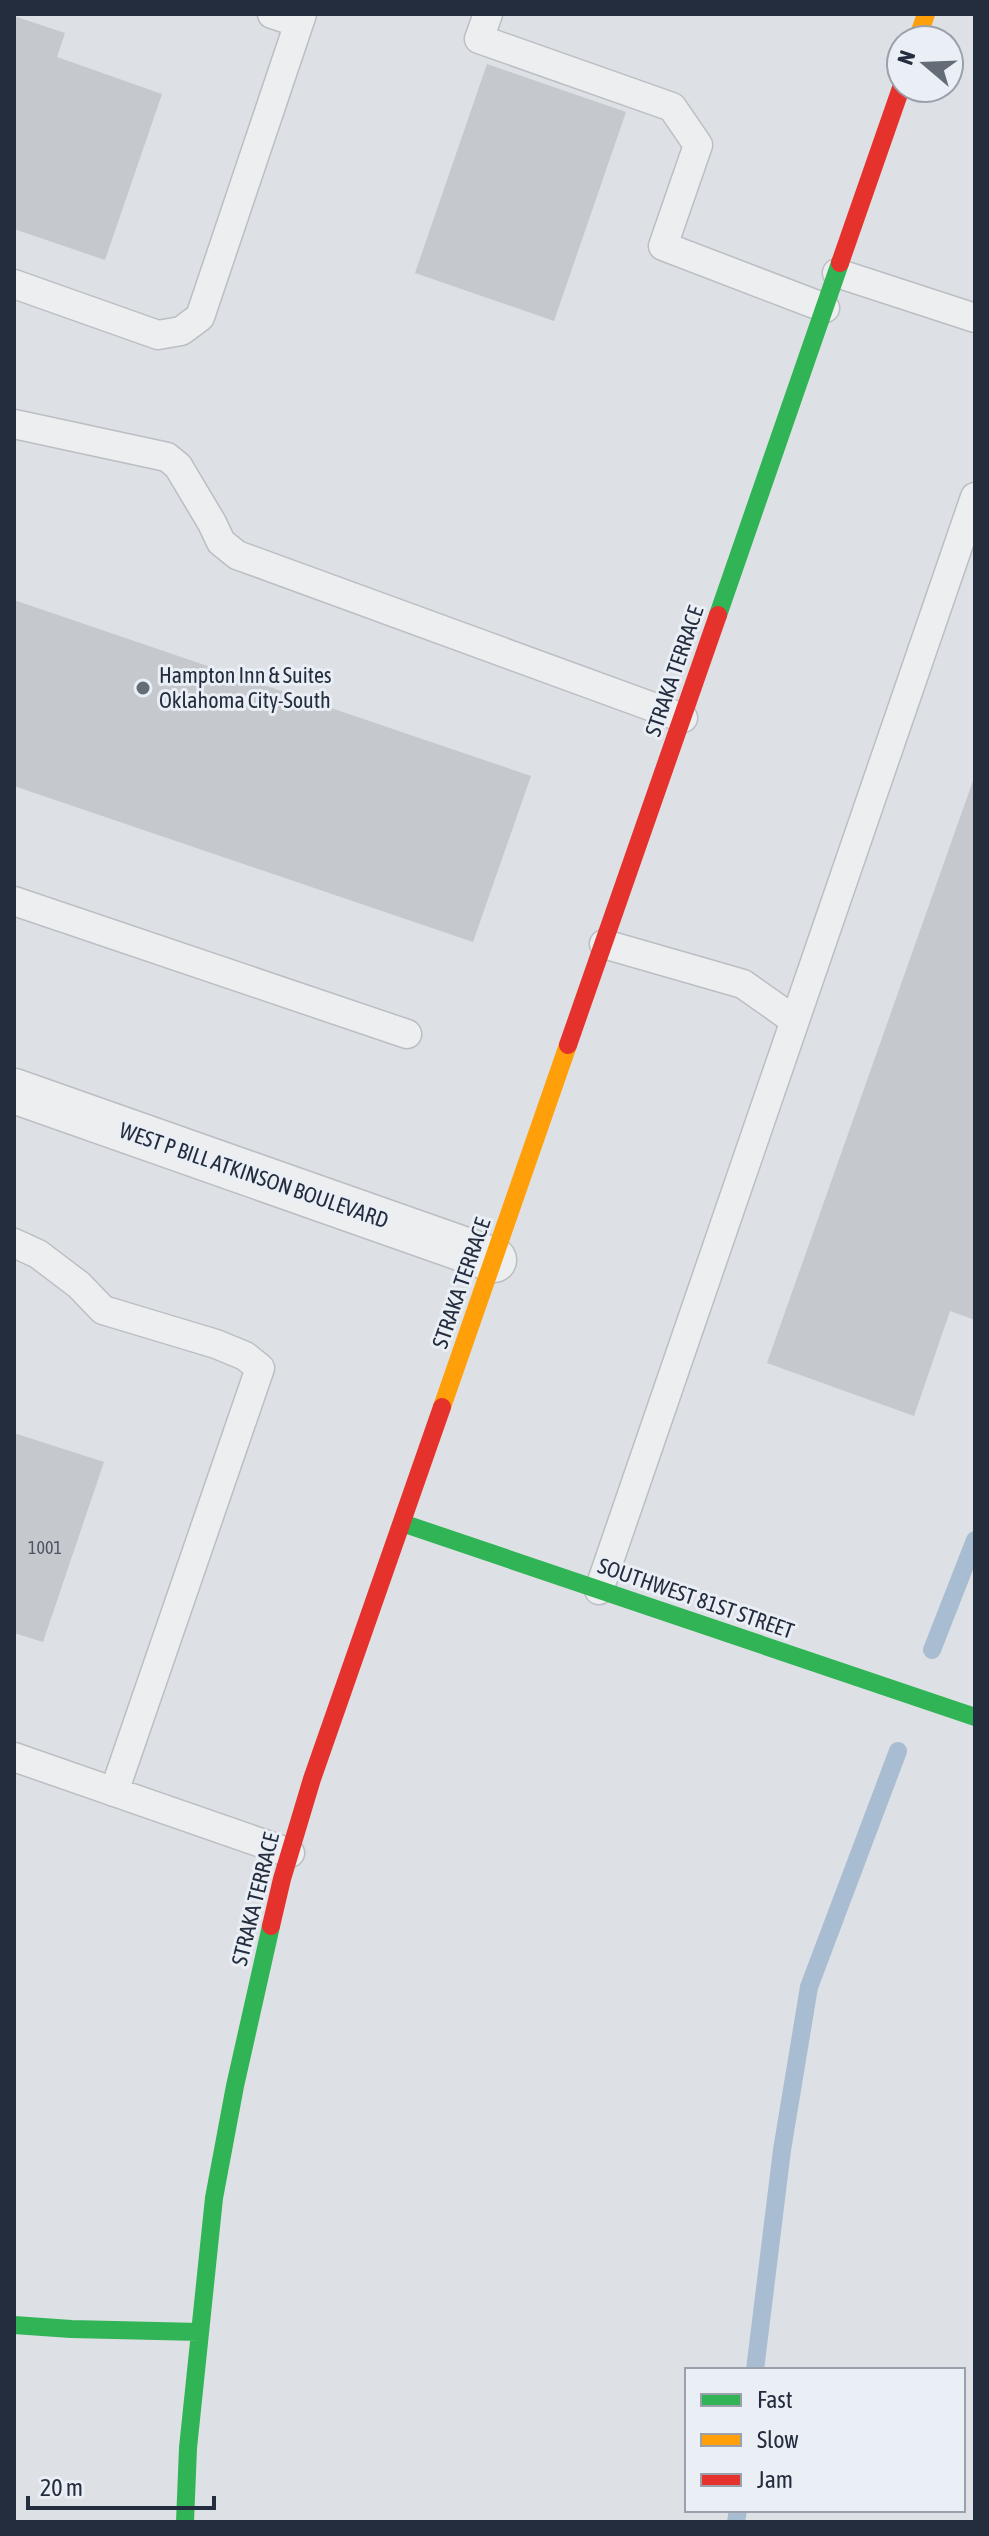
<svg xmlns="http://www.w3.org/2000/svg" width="989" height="2536" font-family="'Asap Condensed',sans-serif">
<rect width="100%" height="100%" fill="#dde0e4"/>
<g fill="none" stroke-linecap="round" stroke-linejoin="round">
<!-- stream -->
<path stroke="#a8bcd2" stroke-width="18" d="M932,1650l43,-110
M755,2370l27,-220 27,-163 89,-236
M736,2522l2,-12"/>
</g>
<!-- building -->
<path fill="#c5c8cc" d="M14,16l51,17 -8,24 105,37 -57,166 -91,-31z
M487,64l139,48 -72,209 -139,-48z
M14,600l517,176 -58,166 -459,-156z
M975,775v545l-25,-9 -36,105 -147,-53z
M14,1433l90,29 -61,180 -29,-9z"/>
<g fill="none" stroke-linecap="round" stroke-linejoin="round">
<!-- lane casing -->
<g stroke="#bbbec2" stroke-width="31">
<path id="lane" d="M272,14l27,9
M488,14l-9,25 193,68 26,38 -35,101 162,62
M837,273l138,45
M14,284l144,51 23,-4 19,-14 102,-303
M14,424l153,33 11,9 34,57 9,19 16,13 446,163
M14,901l393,133
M604,944l139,40 51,36
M14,1243l24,11 41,31 24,25 113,34 29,12 15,12 -146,424
M599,1590l376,-1093
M14,1757l276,96"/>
</g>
<!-- street casing -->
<g stroke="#bbbec2" stroke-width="47">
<path id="street" d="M14,1091l480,169"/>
</g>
<!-- lane -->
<use href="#lane" stroke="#edeef0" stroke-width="28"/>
<!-- street -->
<use href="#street" stroke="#edeef0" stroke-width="44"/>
<!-- fast -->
<path stroke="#30b455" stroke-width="18" d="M718,615l122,-352
M402,1523l573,194
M14,2325l57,4 129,3
M185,2522l3,-74 26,-250 21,-112 36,-160"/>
<!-- slow -->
<path stroke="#ff9f0a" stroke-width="18" d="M917,40l9,-26
M442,1407l126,-362"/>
<!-- jam -->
<path stroke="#e5322d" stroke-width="18" d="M840,263l61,-175
M568,1045l150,-430
M271,1926l11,-47 30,-100 130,-372"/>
</g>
<!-- markers -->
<circle fill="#646c78" stroke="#eaeef5" stroke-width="3" cx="143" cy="688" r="8"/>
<g text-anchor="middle" stroke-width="6" stroke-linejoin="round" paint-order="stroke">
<!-- number labels -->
<g font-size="18" fill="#4c5462">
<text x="45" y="1554">1001</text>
</g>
<!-- street labels -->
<g font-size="22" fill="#232d3e" stroke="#eaeef5">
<text transform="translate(674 671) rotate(-71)" y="8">STRAKA TERRACE</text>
<text transform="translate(254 1175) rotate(19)" y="8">WEST P BILL ATKINSON BOULEVARD</text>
<text transform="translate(461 1283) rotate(-71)" y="8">STRAKA TERRACE</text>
<text transform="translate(696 1598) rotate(19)" y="8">SOUTHWEST 81ST STREET</text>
<text transform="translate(255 1899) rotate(-76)" y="8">STRAKA TERRACE</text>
</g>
<!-- poi labels -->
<g font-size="22" fill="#232d3e" stroke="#eaeef5" text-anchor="start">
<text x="159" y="683">Hampton Inn &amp; Suites<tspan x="159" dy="25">Oklahoma City-South</tspan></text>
</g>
</g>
<!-- border -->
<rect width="989" height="2536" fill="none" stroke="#232d3e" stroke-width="32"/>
<!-- legend -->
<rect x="685" y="2368" width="280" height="144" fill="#eaeef5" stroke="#9aa1ac" stroke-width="2"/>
<rect x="701" y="2394" width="40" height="12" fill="#30b455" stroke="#9aa1ac" stroke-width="2"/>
<text x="757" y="2408" font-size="24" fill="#232d3e">Fast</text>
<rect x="701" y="2434" width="40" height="12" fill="#ff9f0a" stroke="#9aa1ac" stroke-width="2"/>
<text x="757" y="2448" font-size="24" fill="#232d3e">Slow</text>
<rect x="701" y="2474" width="40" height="12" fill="#e5322d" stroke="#9aa1ac" stroke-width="2"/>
<text x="757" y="2488" font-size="24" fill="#232d3e">Jam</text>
<!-- north arrow -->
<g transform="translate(925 64) rotate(289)"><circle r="38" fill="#eaeef5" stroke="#9aa1ac" stroke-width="2"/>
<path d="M0-6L14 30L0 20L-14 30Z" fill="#646c78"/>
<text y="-12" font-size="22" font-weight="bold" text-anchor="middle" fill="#232d3e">N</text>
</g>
<!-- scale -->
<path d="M28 2496v12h186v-12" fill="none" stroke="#232d3e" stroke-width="4"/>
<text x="40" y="2496" font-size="24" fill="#232d3e" stroke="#eaeef5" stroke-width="6" paint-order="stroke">20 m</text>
</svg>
